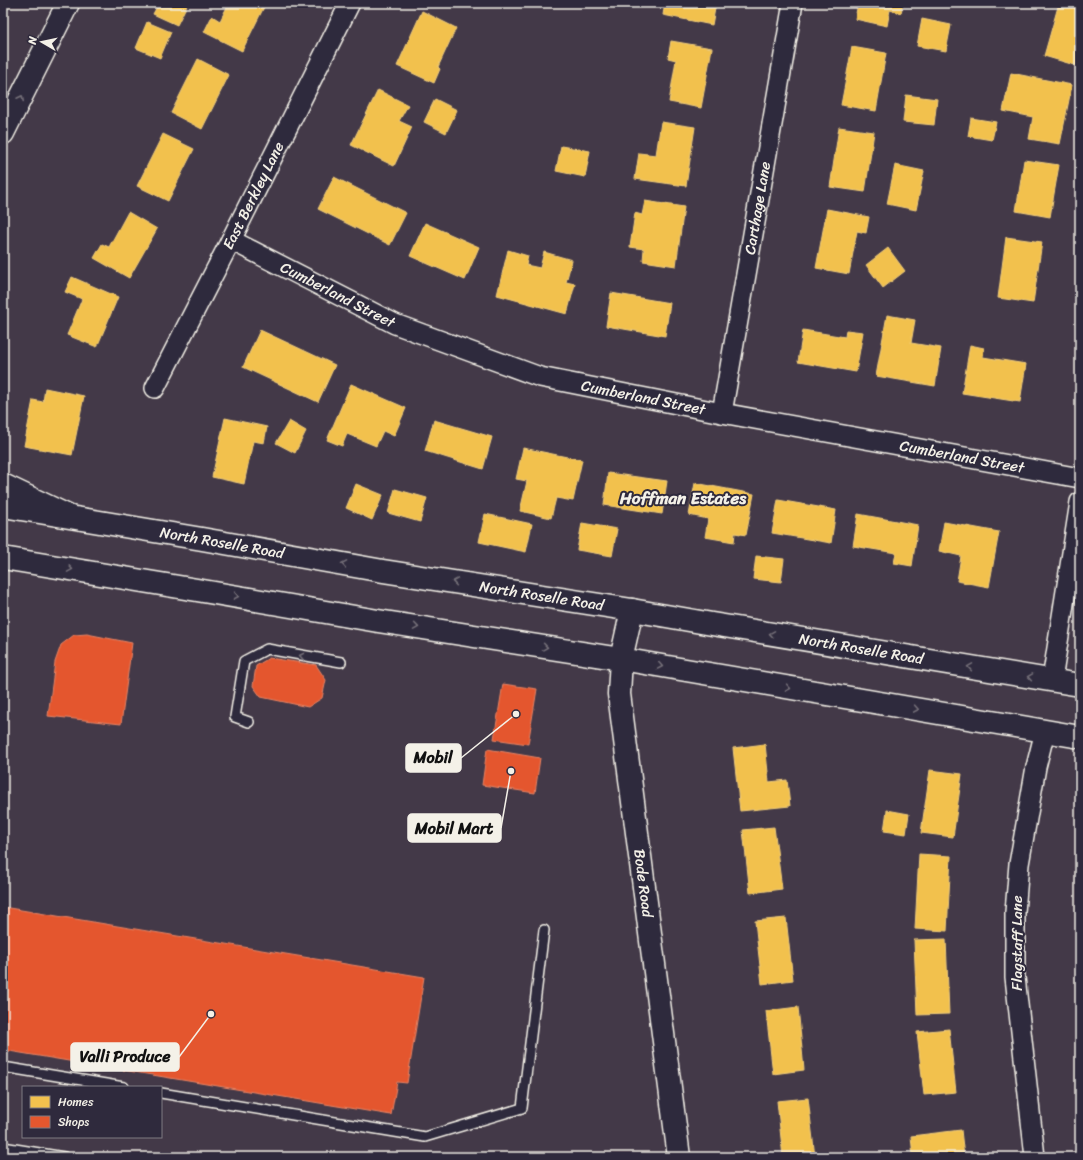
<svg xmlns="http://www.w3.org/2000/svg" width="1083" height="1160" font-family="Sriracha,sans-serif">
<rect width="100%" height="100%" fill="#433948"/>
<filter id="ink" filterUnits="userSpaceOnUse"><feTurbulence type="fractalNoise" baseFrequency=".025" numOctaves="2"/><feDisplacementMap in="SourceGraphic" scale="8" xChannelSelector="R" yChannelSelector="G"/><feConvolveMatrix kernelMatrix="1 2 1 2 8 2 1 2 1" color-interpolation-filters="sRGB"/></filter>
<g filter="url(#ink)">
<!-- homes -->
<path fill="#f2c14e" stroke="#f3cf7c" d="M159,3h24l4,2 -10,20 -24,-11z
M229,3h37l-24,48 -38,-19 8,-16 8,5z
M665,3h51l-4,22 -49,-10z
M858,3h45l-2,10 -11,-3 -3,16 -32,-7z
M1059,3h21v57l-2,6 -34,-10z
M422,11l34,17 -18,39 2,2 -6,14 -37,-17z
M922,19l29,6 -5,26 -29,-5z
M147,22l24,10 -11,26 -24,-10z
M671,41l41,7 -11,60 -32,-6 7,-42 -8,-2z
M852,47l34,6 -10,58 -35,-6z
M198,59l31,16 -27,54 -31,-16z
M1011,73l61,12 -12,59 -31,-5 4,-22 -30,-6z
M378,90l30,15 -9,16 13,6 -18,39 -43,-21z
M906,95l31,4 -3,26 -31,-3z
M435,99l22,11 -11,23 -22,-11z
M971,118l25,4 -4,18 -24,-4z
M661,122l34,5 -9,59 -51,-7 4,-26 17,2z
M839,127l35,5 -9,60 -35,-5z
M163,134l31,15 -26,52 -31,-15z
M561,146l29,5 -5,26 -29,-6z
M1024,160l35,5 -9,52 -34,-6z
M895,165l29,6 -8,39 -29,-6z
M334,177l72,36 -16,32 -72,-36z
M645,201l39,6 -8,59 -33,-5 1,-12 -14,-2 5,-34 7,2z
M827,209l42,8 -3,16 -9,-2 -8,43 -33,-6z
M128,212l29,17 -28,49 -35,-20 8,-14 7,3z
M425,223l54,24 -14,33 -55,-24z
M1006,237l36,5 -9,61 -35,-5z
M888,248l17,23 -22,17 -17,-23z
M508,250l20,6 -2,9 14,3 4,-16 28,8 -6,22 9,2 -8,30 -70,-19z
M72,277l46,20 -21,50 -30,-12 15,-36 -17,-7z
M611,293l59,10 -5,33 -59,-10z
M887,315l28,5 -4,23 30,5 -6,38 -59,-10z
M260,330l75,35 -17,37 -75,-35z
M803,330l42,7 1,-7 17,2 -7,40 -58,-10z
M970,345l14,3 -1,9 43,7 -6,38 -58,-9z
M351,384l55,24 -12,28 -11,-5 -7,15 -29,-12 -5,12 -15,-6z
M45,388l39,8 -12,59 -48,-9 9,-46 10,2z
M225,418l42,9 -3,16 -11,-2 -9,43 -32,-7z
M434,420l58,17 -9,32 -58,-18z
M289,421l17,10 -11,22 -19,-10z
M523,448l59,12 -9,41 -17,-3 -5,20 -31,-7 7,-30 -11,-2z
M608,473l59,8 -5,33 -58,-9z
M695,483l59,11 -8,41 -11,-2 -1,9 -29,-5 3,-18 -19,-4z
M356,484l27,11 -11,25 -26,-12z
M395,489l32,9 -7,24 -32,-9z
M778,500l58,10 -5,33 -59,-10z
M485,514l47,10 -6,28 -47,-10z
M858,514l60,11 -6,41 -18,-3 2,-10 -43,-7z
M944,522l55,10 -10,55 -32,-6 4,-25 -22,-5z
M582,523l35,6 -5,27 -35,-6z
M756,556l28,3 -3,23 -28,-3z
M765,744l4,38 18,-2 3,26 -50,5 -7,-63z
M930,770l32,4 -9,63 -32,-4z
M887,810l22,4 -3,20 -22,-3z
M774,827l8,62 -32,4 -7,-63z
M919,854l32,2 -4,75 -32,-2z
M786,918l7,62 -31,4 -7,-63z
M946,939l3,75 -32,1 -3,-75z
M798,1007l6,63 -31,4 -7,-63z
M949,1029l7,63 -32,3 -7,-63z
M808,1098l7,59h-32l-6,-56z
M961,1130l3,27h-51l-2,-21z"/>
<!-- shops -->
<path fill="#e4572e" stroke="#e98566" d="M87,634l45,9 -11,81 -73,-8 7,-54 6,-17 13,-10z
M269,658l47,7 10,15 -4,18 -14,9 -47,-10 -8,-11 3,-20z
M503,684l34,5 -9,55 -34,-5z
M487,749l53,9 -5,35 -53,-8z
M3,907l421,70 -17,106 -10,-1 -6,33 -388,-65z"/>
<g fill="none" stroke-linecap="round" stroke-linejoin="round">
<!-- service casing -->
<g stroke="#f4f1e8" stroke-width="12">
<path id="service" d="M249,722l-14,-5 9,-56 23,-12 74,13
M3,1067l121,20
M161,1093l264,44 97,-29 22,-178
M3,1147l61,10"/>
</g>
<!-- minor casing -->
<g stroke="#f4f1e8" stroke-width="22">
<g id="minor">
<path id="s1" d="M231,240l164,84 145,53 182,36 358,65"/>
<path id="s2" d="M155,388l76,-148 119,-237"/>
<path id="s3" d="M722,413l71,-410"/>
<path d="M1052,680l28,-178"/>
<path d="M1035,1157l-20,-180v-65l4,-48 17,-97 9,-36"/>
</g>
</g>
<!-- tertiary casing -->
<g stroke="#f4f1e8" stroke-width="25">
<g id="tertiary">
<path id="s4" d="M632,610l-11,49 -2,35 60,463"/>
</g>
</g>
<!-- secondary casing -->
<g stroke="#f4f1e8" stroke-width="25">
<g id="secondary">
<path id="s5" d="M3,506l199,33 181,32 249,39 80,14 368,61"/>
<path d="M3,558l194,32 181,31 243,38 459,78"/>
</g>
</g>
<!-- primary casing -->
<g stroke="#f4f1e8" stroke-width="25">
<path id="primary" d="M3,133l65,-130
M3,485l65,31"/>
</g>
<!-- service -->
<use href="#service" stroke="#2f2a3d" stroke-width="9"/>
<!-- minor -->
<use href="#minor" stroke="#2f2a3d" stroke-width="19"/>
<!-- tertiary -->
<use href="#tertiary" stroke="#2f2a3d" stroke-width="22"/>
<!-- secondary -->
<use href="#secondary" stroke="#2f2a3d" stroke-width="22"/>
<!-- primary -->
<use href="#primary" stroke="#2f2a3d" stroke-width="22"/>
</g>
<!-- one-way arrows -->
<defs><path id="oneway-chevron" d="M-2-3.5L2.5 0L-2 3.5" fill="none" stroke-width="1.6" stroke-linecap="round" stroke-linejoin="round"/></defs>
<g stroke="#747079">
<use href="#oneway-chevron" transform="translate(21 98) rotate(-63)"/>
<use href="#oneway-chevron" transform="translate(344 564) rotate(-170)"/>
<use href="#oneway-chevron" transform="translate(70 569) rotate(9)"/>
<use href="#oneway-chevron" transform="translate(455 582) rotate(-171)"/>
<use href="#oneway-chevron" transform="translate(236 596) rotate(10)"/>
<use href="#oneway-chevron" transform="translate(416 627) rotate(9)"/>
<use href="#oneway-chevron" transform="translate(772 634) rotate(-171)"/>
<use href="#oneway-chevron" transform="translate(545 647) rotate(9)"/>
<use href="#oneway-chevron" transform="translate(302 656) rotate(-170)"/>
<use href="#oneway-chevron" transform="translate(660 666) rotate(10)"/>
<use href="#oneway-chevron" transform="translate(970 667) rotate(-171)"/>
<use href="#oneway-chevron" transform="translate(1030 677) rotate(-171)"/>
<use href="#oneway-chevron" transform="translate(788 688) rotate(10)"/>
<use href="#oneway-chevron" transform="translate(916 709) rotate(10)"/>
</g>
</g>
<g text-anchor="middle" stroke-width="4" stroke-linejoin="round" paint-order="stroke">
<!-- street labels -->
<g font-size="15" fill="#f4f1e8" stroke="#2f2a3d">
<text dy="5" stroke="none"><textPath href="#s2" startOffset="216">East Berkley Lane</textPath></text>
<text dy="5" stroke="none"><textPath href="#s3" startOffset="208">Carthage Lane</textPath></text>
<text dy="5" stroke="none"><textPath href="#s1" startOffset="120">Cumberland Street</textPath></text>
<text dy="5" stroke="none"><textPath href="#s1" startOffset="444">Cumberland Street</textPath></text>
<text dy="5" stroke="none"><textPath href="#s1" startOffset="768">Cumberland Street</textPath></text>
<text dy="5" stroke="none"><textPath href="#s5" startOffset="222">North Roselle Road</textPath></text>
<text dy="5" stroke="none"><textPath href="#s5" startOffset="546">North Roselle Road</textPath></text>
<text dy="5" stroke="none"><textPath href="#s5" startOffset="870">North Roselle Road</textPath></text>
<text dy="5" stroke="none"><textPath href="#s4" startOffset="276">Bode Road</textPath></text>
<text transform="translate(1017 943) rotate(-90)" y="5">Flagstaff Lane</text>
</g>
<!-- quarter labels -->
<g font-size="17" font-weight="bold" fill="#f4f1e8" stroke="#2f2a3d">
<text x="683" y="504">Hoffman Estates</text>
</g>
</g>
<!-- callouts -->
<path fill="none" stroke="#f4f1e8" stroke-width="1.5" d="M516 714L461 758M511 771L501 828M211 1014L179 1057"/>
<g fill="#f4f1e8" stroke="#2f2a3d" stroke-width="1.5">
<circle cx="516" cy="714" r="4"/>
<circle cx="511" cy="771" r="4"/>
<circle cx="211" cy="1014" r="4"/>
</g>
<g fill="#f4f1e8" stroke="#f4f1e8" stroke-width="1.5">
<rect x="406" y="744" width="55" height="28" rx="4"/>
<rect x="408" y="814" width="93" height="28" rx="4"/>
<rect x="71" y="1043" width="108" height="28" rx="4"/>
</g>
<g font-size="16" text-anchor="middle" font-weight="bold" fill="#111">
<text x="433" y="763">Mobil</text>
<text x="454" y="834">Mobil Mart</text>
<text x="125" y="1062">Valli Produce</text>
</g>
<!-- margin -->
<rect width="1083" height="1160" fill="none" stroke="#2f2a3d" stroke-width="16"/>
<rect x="8" y="8" width="1067" height="1144" fill="none" stroke="#f4f1e8" stroke-width="1.5" filter="url(#ink)"/>
<!-- legend -->
<rect x="22" y="1086" width="140" height="52" fill="#2f2a3d" stroke="#7e7a81"/>
<rect x="30" y="1096" width="20" height="12" fill="#f2c14e" stroke="#7e7a81"/>
<text x="58" y="1106" font-size="12" fill="#f4f1e8">Homes</text>
<rect x="30" y="1116" width="20" height="12" fill="#e4572e" stroke="#7e7a81"/>
<text x="58" y="1126" font-size="12" fill="#f4f1e8">Shops</text>
<!-- north arrow -->
<g transform="translate(42 42) rotate(279)" stroke="#2f2a3d" stroke-width="3" paint-order="stroke">
<path d="M0-3L7 15L0 10L-7 15Z" fill="#f4f1e8"/>
<text y="-6" font-size="11" font-weight="bold" text-anchor="middle" fill="#f4f1e8">N</text>
</g>
</svg>
